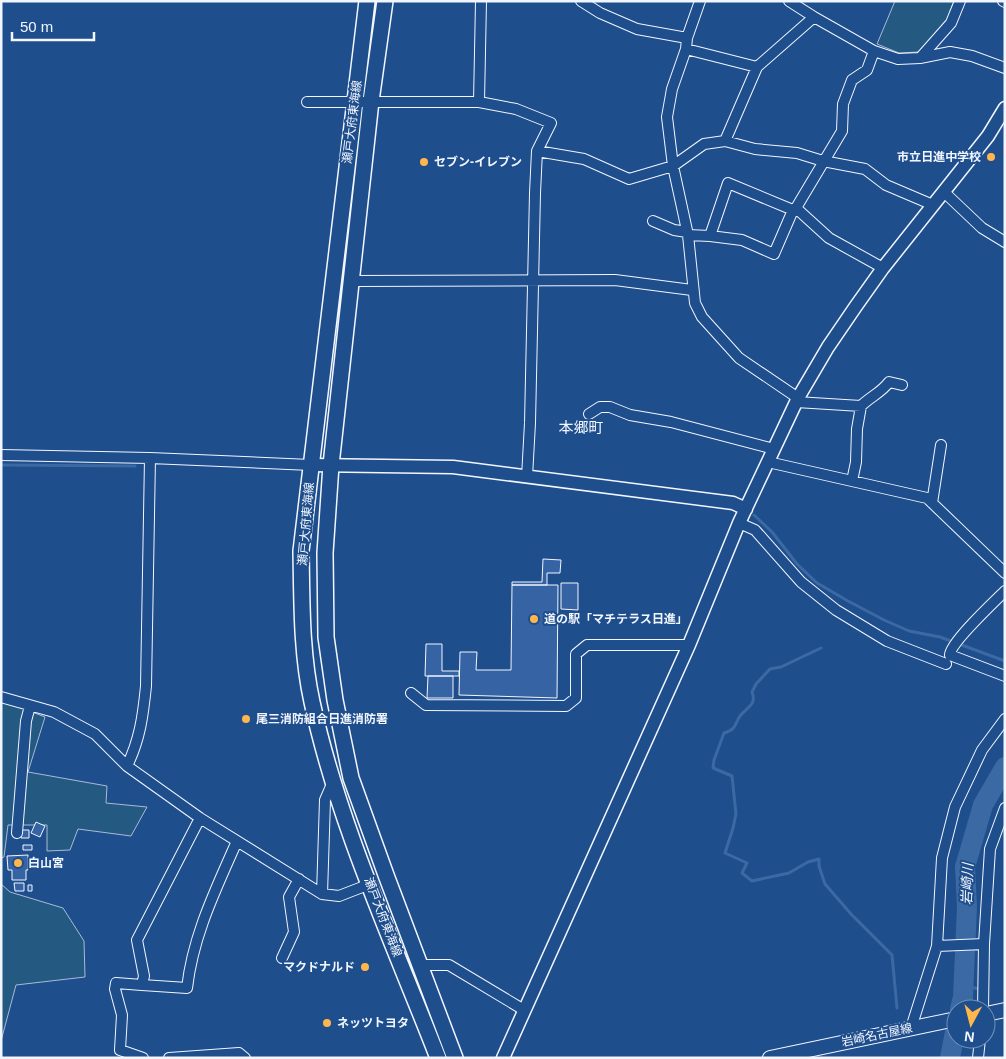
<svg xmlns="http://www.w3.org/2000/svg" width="1006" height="1059" font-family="Arial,'Noto Sans JP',sans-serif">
<rect width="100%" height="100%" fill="#1f4e8c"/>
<!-- green -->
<path fill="#245a82" stroke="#a8bbd7" d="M895,1h59l-7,18 -28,33 -20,1 -22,-9z
M1,700l44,17 -17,55 79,14 -1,17 41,4 -16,29 -53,-7 -8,21 -23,1v-26h-39l-4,32 -3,1z
M1,884l9,8 53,16 21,33 1,36 -69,8 -15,56z"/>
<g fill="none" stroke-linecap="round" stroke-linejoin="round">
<!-- stream -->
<path stroke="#3b69a3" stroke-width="3" d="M1,465l134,1
M754,515l18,17 25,32 20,19 31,18 36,19 25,11 31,6 65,24
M821,648l-40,19 -11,2 -14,15 -4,8c5,13 -5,15 -12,24 -6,9 -3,13 -16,17l-10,27 -1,8 19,8 4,38 -3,14 -8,25 22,10 -5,10 10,8 37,-8 19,-11 11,-3v7l6,18 26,30 41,41 5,53
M963,986l17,3"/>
<!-- river -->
<path stroke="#3b69a3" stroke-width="20" d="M960,1009l3,-12 4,-90 -2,-40 18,-62 22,-38
M950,1058l6,-31"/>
</g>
<!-- building -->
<path fill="#3563a3" stroke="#f2f6ff" d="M543,559l18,1 -1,13h-13v12h-35v-3h30z
M561,583h17v27l-17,-1z
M512,585h46l-1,113 -98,-3 1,-43h17l-1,18h35z
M426,644h16v27h17v5h-34z
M428,676h25v22h-26z
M36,822l9,4 -5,11 -9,-4z
M20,830h9v8h-8z
M23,845h9v5h-9z
M28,855v15h-2v10h-14v-10h-4l-1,-14z
M14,883h10v8h-9z
M28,885h4v6h-4z"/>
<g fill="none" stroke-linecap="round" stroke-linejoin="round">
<!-- minor casing -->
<g stroke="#f2f6ff" stroke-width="12">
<path id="minor" d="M581,1l19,12 37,16 50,9
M700,1l-13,37 -1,11 -14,40 -5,28 6,49 15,69 7,68 7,14 37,41 59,40
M789,1l25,16 60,34 24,8 22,-1 30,-6 22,4 33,12
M1003,1l2,1
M686,49l71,18
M920,58l31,-35 9,-22
M307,102h172l37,7 35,14 -14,28 -2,42 -5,230 -3,54
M479,102l2,-101
M725,141l32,-74 57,-50
M537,151l47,8 45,20 44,-13 31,-22 21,-3 30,8 42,4 26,8 42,8 21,16 47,20
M944,192l38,36 23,14
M796,208l33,30 54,30
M653,221l21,9 13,2
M688,235l22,1 32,4 32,14 19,-44 3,-2 46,-77 1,-27 9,-24 15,-10 7,-19
M710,236l18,-53 65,27
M352,281l263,-1 77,10
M796,402l65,4c9,-9 21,-14 28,-24l13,3
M589,414l11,-7h10l20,8 41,7 103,27
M1,455l149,3 161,7
M768,462l159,36 78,75
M852,481l4,-19 1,-33 4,-23
M932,503l9,-58
M739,523l16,7 46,52 35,28 51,31 59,23
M1005,591c-11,11 -55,52 -55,64l55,21
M411,693l15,12 140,1 10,-8v-44l11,-9h102
M1,697l53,15 41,22 32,32 73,52 122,76 17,2 31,-12
M127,766c13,-27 16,-50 19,-80l4,-228
M17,833l9,-112 4,-15
M322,894l3,-94 7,-16
M937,946l47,-2
M282,958l12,-26 -5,-35 10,-18
M420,965h29l75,45
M142,985l45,3c6,-53 29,-99 50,-147
M983,1009l1,-65 6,-95 15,-41
M911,1028l26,-82 5,-88 13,-51 27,-57 23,-31
M143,1058l-23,-8 2,-35 -7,-26 1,-6 26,2 2,-9 -7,-36 63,-122
M169,1058l70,-5 6,5
M978,1058l2,-19"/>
</g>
<!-- tertiary casing -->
<g stroke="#f2f6ff" stroke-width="15">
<path id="tertiary" d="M311,465l142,2 280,36 13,6
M503,1058l186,-413 50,-122 59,-125 30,-51 28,-41 27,-38 105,-132 17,-28"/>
</g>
<!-- secondary casing -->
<g stroke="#f2f6ff" stroke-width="16">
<path id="secondary" d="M986,1014l19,-4
M770,1058l186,-39"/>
</g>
<!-- primary casing -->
<g stroke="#f2f6ff" stroke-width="18">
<path id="primary" d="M367,1l-66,550c1,50 0,101 11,151 26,121 81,240 126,356
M385,1l-14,100 -40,364 -6,88 1,84 9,63 16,78 35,97 69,183"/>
</g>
<!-- minor -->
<use href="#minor" stroke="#1f4e8c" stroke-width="10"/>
<!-- tertiary -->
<use href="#tertiary" stroke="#1f4e8c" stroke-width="12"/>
<!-- secondary -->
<use href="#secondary" stroke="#1f4e8c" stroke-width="14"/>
<!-- primary -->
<use href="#primary" stroke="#1f4e8c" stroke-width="15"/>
</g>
<!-- markers -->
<g fill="#ffb74d" stroke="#1f4e8c" stroke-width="2">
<circle cx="991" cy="157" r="5"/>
<circle cx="424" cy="162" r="5"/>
<circle cx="534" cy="619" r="5"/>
<circle cx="246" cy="719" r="5"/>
<circle cx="18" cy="863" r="5"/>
<circle cx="365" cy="967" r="5"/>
<circle cx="327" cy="1023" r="5"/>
</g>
<g text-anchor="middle" stroke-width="4" stroke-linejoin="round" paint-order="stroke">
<!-- street labels -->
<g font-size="12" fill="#f2f6ff" stroke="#1f4e8c">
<text transform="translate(352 122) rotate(-83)" y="4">瀬戸大府東海線</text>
<text transform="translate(306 524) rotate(-85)" y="4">瀬戸大府東海線</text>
<text transform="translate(383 917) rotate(69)" y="4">瀬戸大府東海線</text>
<text transform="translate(877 1035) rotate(-12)" y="4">岩崎名古屋線</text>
</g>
<!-- poi labels -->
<g font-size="12" font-weight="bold" fill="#f2f6ff" stroke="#1f4e8c" text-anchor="start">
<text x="981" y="161" text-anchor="end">市立日進中学校</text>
<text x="434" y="166">セブン-イレブン</text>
<text x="544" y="623">道の駅「マチテラス日進」</text>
<text x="256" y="723">尾三消防組合日進消防署</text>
<text x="28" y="867">白山宮</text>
<text x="355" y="971" text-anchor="end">マクドナルド</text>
<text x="337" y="1027">ネッツトヨタ</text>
</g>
<!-- water labels -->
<g font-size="14" font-style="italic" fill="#f2f6ff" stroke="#1f4e8c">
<text transform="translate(967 884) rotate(-88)" y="5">岩崎川</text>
</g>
<!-- quarter labels -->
<g font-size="15" fill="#f2f6ff" stroke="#1f4e8c">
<text x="581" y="433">本郷町</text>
</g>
</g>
<!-- border -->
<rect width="1006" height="1059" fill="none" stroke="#f2f6ff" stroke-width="5"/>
<!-- north arrow -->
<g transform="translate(971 1024) rotate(187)"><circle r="24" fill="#1f4e8c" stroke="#7391ba"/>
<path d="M0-4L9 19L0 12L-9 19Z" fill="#ffb74d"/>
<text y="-8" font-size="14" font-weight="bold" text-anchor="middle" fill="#f2f6ff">N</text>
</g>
<!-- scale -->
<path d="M12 32v8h82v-8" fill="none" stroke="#f2f6ff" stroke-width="2.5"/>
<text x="20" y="32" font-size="15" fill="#f2f6ff" stroke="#1f4e8c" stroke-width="4" paint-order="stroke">50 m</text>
</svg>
